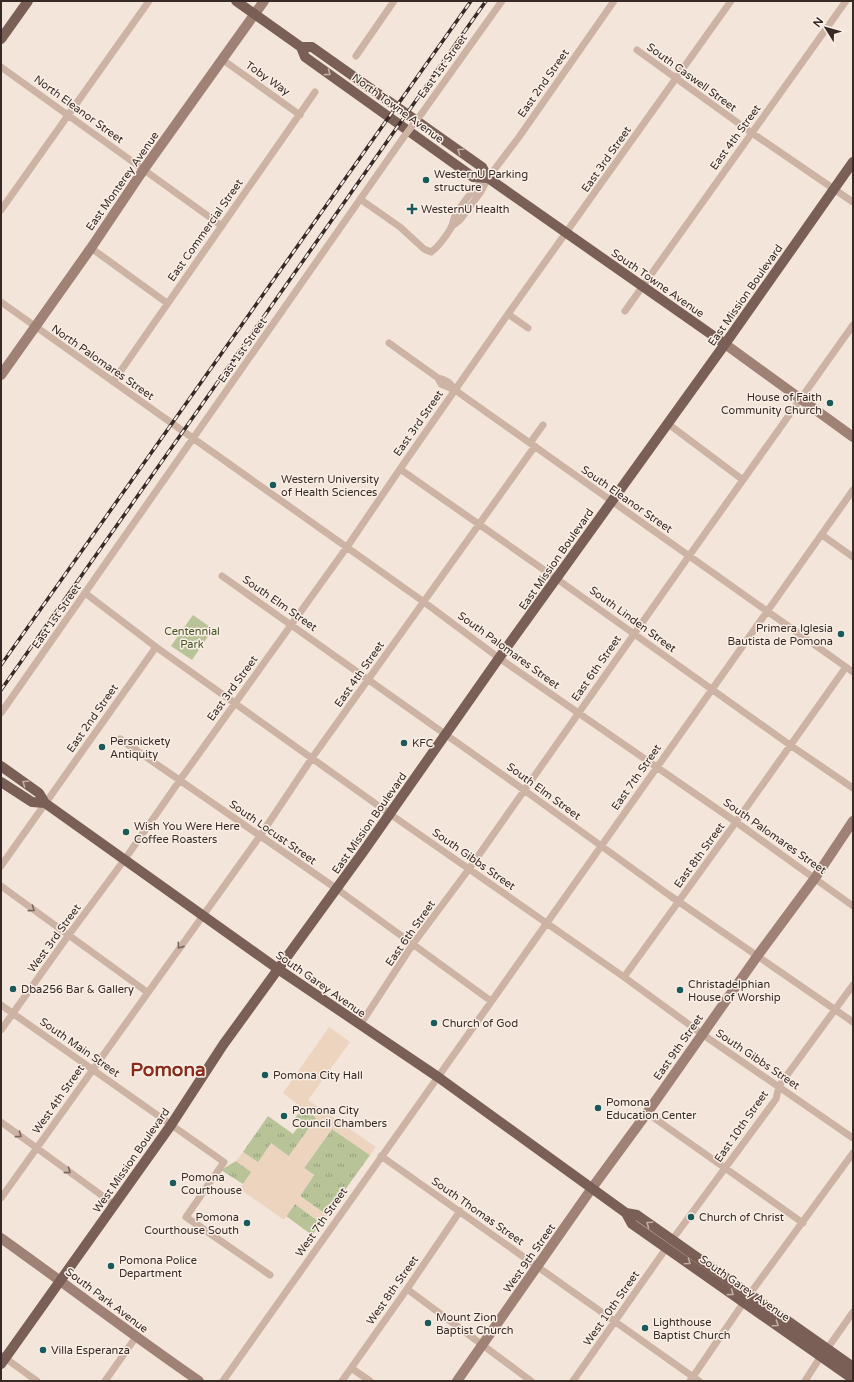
<svg xmlns="http://www.w3.org/2000/svg" width="854" height="1382" font-family="'Varela Round',sans-serif">
<defs>
<pattern id="grass-tufts" width="24" height="20" patternUnits="userSpaceOnUse"><rect width="24" height="20" fill="#b8c398"/><path d="M3 7l-1-3M5 7V3M7 7l1-3M15 17l-1-3M17 17v-4M19 17l1-3" fill="none" stroke="#969f7c"/></pattern>
</defs>
<rect width="100%" height="100%" fill="#f3e5d9"/>
<!-- grass -->
<path fill="url(#grass-tufts)" d="M303,1108l14,10 -28,38 -32,6 -14,-10 25,-36 25,18 8,-11 -6,-5z
M332,1129l38,26 -43,60 -27,-19 14,-21 -10,-7z
M236,1161l16,11 -9,12 -22,-14z
M295,1204l26,19 -9,12 -26,-19z"/>
<!-- park -->
<path fill="#b8c398" d="M193,615l20,14 -21,31 -21,-14z"/>
<!-- plaza -->
<path fill="#ecd4bf" d="M329,1027l21,15 -42,58 68,47 -6,8 -38,-26 -28,39 10,7 -14,21 27,19 -6,8 -26,-19 -11,16 -44,-31 11,-17 -15,-11 7,-9 15,10 13,-19 18,13 27,-38 -33,-25z"/>
<g fill="none" stroke-linecap="round" stroke-linejoin="round">
<!-- street -->
<path stroke="#ccb3a4" stroke-width="7" d="M637,50l115,83 101,69
M356,56l38,-55
M223,60l77,55
M1,67l221,159
M422,113l80,-112
M360,199l40,28 24,22 7,3c8,-5 15,-16 20,-24 2,-4 2,-8 4,-12 7,-13 18,-26 29,-36
M1,210l148,-209
M451,227l9,-7 20,-27 8,-15 31,-41 95,-136
M91,248l76,55
M1,302l423,300 75,56 237,164 117,84
M625,311l221,-310
M508,314l20,14
M389,343l49,35 3,6 14,6 398,282
M438,378c9,2 12,5 17,12
M113,382l202,-290
M667,423l76,57
M530,443l13,-18
M400,469l157,110 233,166 63,43
M822,535l31,22
M222,576l302,214 145,105 184,127
M85,593l71,54 234,167 234,163 78,57 151,104
M1,713l402,-575
M120,739l217,150 154,112
M1,866l155,-219
M1,886l146,106
M624,977l112,-155 110,-155
M1,1005l223,157 -38,55 84,58
M360,1025l53,-81 56,-75 220,-313 164,-231
M1,1030l67,-94 57,-77 55,-79 167,-233 53,-78 108,-155 223,-313
M647,1113l156,110
M1,1122l114,83
M381,1156l318,225
M1,1198l259,-362 52,-78 223,-312
M672,1240l104,-141 3,-13 74,-101
M407,1289l124,92
M827,1349l26,-37
M1,1355l36,26
M351,1368l19,13
M105,1381l31,-44
M223,1381l630,-891
M342,1381l65,-92 53,-78
M573,1381l94,-134
M690,1381l54,-79 109,-149
M805,1381l16,-25"/>
<!-- secondary -->
<path stroke="#9f8176" stroke-width="10" d="M725,344l128,93
M1,375l90,-127 53,-79 120,-168
M1,1238c66,47 131,97 198,143
M457,1381l135,-193 55,-75 111,-158 57,-77 38,-57"/>
<!-- primary -->
<path stroke="#7a5f56" stroke-width="10" d="M236,1l65,46h11l170,120 6,11 237,166
M1,39l27,-38
M301,47l4,10 168,120 15,1
M1,766l38,27 6,10
M1,782l31,20 13,1 233,166 160,108 188,136 6,11 221,155
M626,1213l11,2 216,152
M1,1364l170,-239 52,-80 140,-193 136,-194 226,-314 128,-182"/>
<!-- rail casing -->
<g stroke="#372a26" stroke-width="3.5">
<path id="rail" d="M1,665l470,-664
M1,690l485,-689"/>
</g>
<!-- rail -->
<use href="#rail" stroke="#faefe6" stroke-width="2" stroke-dasharray="6" stroke-linecap="butt"/>
<!-- street-bridge -->
<path stroke="#ccb3a4" stroke-width="7" d="M403,138l19,-25"/>
</g>
<!-- one-way arrows -->
<defs><path id="oneway-chevron" d="M-2-3.5L2.5 0L-2 3.5" fill="none" stroke-width="1.6" stroke-linecap="round" stroke-linejoin="round"/></defs>
<g stroke="#c0aea5">
<use href="#oneway-chevron" transform="translate(328 73) rotate(36)"/>
<use href="#oneway-chevron" transform="translate(460 151) rotate(-145)"/>
<use href="#oneway-chevron" transform="translate(25 783) rotate(-145)"/>
<use href="#oneway-chevron" transform="translate(649 1224) rotate(-145)"/>
<use href="#oneway-chevron" transform="translate(688 1262) rotate(35)"/>
<use href="#oneway-chevron" transform="translate(731 1293) rotate(36)"/>
<use href="#oneway-chevron" transform="translate(776 1324) rotate(35)"/>
</g>
<g stroke="#7a685f">
<use href="#oneway-chevron" transform="translate(32 909) rotate(36)"/>
<use href="#oneway-chevron" transform="translate(180 946) rotate(125)"/>
<use href="#oneway-chevron" transform="translate(19 1135) rotate(36)"/>
<use href="#oneway-chevron" transform="translate(68 1171) rotate(36)"/>
</g>
<!-- markers -->
<g fill="#195a5a" stroke="#faefe6" stroke-width="1.5">
<circle cx="426" cy="180" r="4"/>
<path d="M410 203h4v4h4v4h-4v4h-4v-4h-4v-4h4z"/>
<circle cx="830" cy="403" r="4"/>
<circle cx="273" cy="485" r="4"/>
<circle cx="841" cy="634" r="4"/>
<circle cx="404" cy="743" r="4"/>
<circle cx="102" cy="747" r="4"/>
<circle cx="126" cy="832" r="4"/>
<circle cx="13" cy="989" r="4"/>
<circle cx="680" cy="990" r="4"/>
<circle cx="434" cy="1023" r="4"/>
<circle cx="265" cy="1075" r="4"/>
<circle cx="598" cy="1108" r="4"/>
<circle cx="284" cy="1116" r="4"/>
<circle cx="173" cy="1183" r="4"/>
<circle cx="691" cy="1217" r="4"/>
<circle cx="247" cy="1223" r="4"/>
<circle cx="111" cy="1266" r="4"/>
<circle cx="428" cy="1323" r="4"/>
<circle cx="645" cy="1328" r="4"/>
<circle cx="43" cy="1350" r="4"/>
</g>
<g text-anchor="middle" stroke-width="3" stroke-linejoin="round" paint-order="stroke">
<!-- street labels -->
<g font-size="11" fill="#372a26" stroke="#faefe6">
<text transform="translate(442 66) rotate(-54)" y="4">East 1st Street</text>
<text transform="translate(692 77) rotate(36)" y="4">South Caswell Street</text>
<text transform="translate(268 78) rotate(35)" y="4">Toby Way</text>
<text transform="translate(543 83) rotate(-55)" y="4">East 2nd Street</text>
<text transform="translate(398 108) rotate(36)" y="4">North Towne Avenue</text>
<text transform="translate(79 109) rotate(36)" y="4">North Eleanor Street</text>
<text transform="translate(735 137) rotate(-54)" y="4">East 4th Street</text>
<text transform="translate(606 159) rotate(-55)" y="4">East 3rd Street</text>
<text transform="translate(122 181) rotate(-55)" y="4">East Monterey Avenue</text>
<text transform="translate(205 230) rotate(-55)" y="4">East Commercial Street</text>
<text transform="translate(658 283) rotate(35)" y="4">South Towne Avenue</text>
<text transform="translate(745 295) rotate(-55)" y="4">East Mission Boulevard</text>
<text transform="translate(242 350) rotate(-55)" y="4">East 1st Street</text>
<text transform="translate(103 362) rotate(35)" y="4">North Palomares Street</text>
<text transform="translate(418 423) rotate(-55)" y="4">East 3rd Street</text>
<text transform="translate(627 499) rotate(35)" y="4">South Eleanor Street</text>
<text transform="translate(556 559) rotate(-55)" y="4">East Mission Boulevard</text>
<text transform="translate(280 603) rotate(35)" y="4">South Elm Street</text>
<text transform="translate(56 616) rotate(-55)" y="4">East 1st Street</text>
<text transform="translate(633 619) rotate(36)" y="4">South Linden Street</text>
<text transform="translate(509 650) rotate(36)" y="4">South Palomares Street</text>
<text transform="translate(596 668) rotate(-55)" y="4">East 6th Street</text>
<text transform="translate(359 674) rotate(-55)" y="4">East 4th Street</text>
<text transform="translate(232 688) rotate(-54)" y="4">East 3rd Street</text>
<text transform="translate(92 718) rotate(-55)" y="4">East 2nd Street</text>
<text transform="translate(636 777) rotate(-55)" y="4">East 7th Street</text>
<text transform="translate(544 791) rotate(36)" y="4">South Elm Street</text>
<text transform="translate(369 823) rotate(-55)" y="4">East Mission Boulevard</text>
<text transform="translate(273 832) rotate(35)" y="4">South Locust Street</text>
<text transform="translate(775 836) rotate(35)" y="4">South Palomares Street</text>
<text transform="translate(699 855) rotate(-54)" y="4">East 8th Street</text>
<text transform="translate(474 859) rotate(35)" y="4">South Gibbs Street</text>
<text transform="translate(410 933) rotate(-55)" y="4">East 6th Street</text>
<text transform="translate(54 938) rotate(-54)" y="4">West 3rd Street</text>
<text transform="translate(321 984) rotate(35)" y="4">South Garey Avenue</text>
<text transform="translate(80 1047) rotate(35)" y="4">South Main Street</text>
<text transform="translate(678 1047) rotate(-55)" y="4">East 9th Street</text>
<text transform="translate(758 1059) rotate(34)" y="4">South Gibbs Street</text>
<text transform="translate(58 1099) rotate(-55)" y="4">West 4th Street</text>
<text transform="translate(741 1126) rotate(-55)" y="4">East 10th Street</text>
<text transform="translate(131 1160) rotate(-55)" y="4">West Mission Boulevard</text>
<text transform="translate(478 1211) rotate(35)" y="4">South Thomas Street</text>
<text transform="translate(321 1222) rotate(-55)" y="4">West 7th Street</text>
<text transform="translate(529 1258) rotate(-55)" y="4">West 9th Street</text>
<text transform="translate(745 1288) rotate(35)" y="4">South Garey Avenue</text>
<text transform="translate(392 1290) rotate(-55)" y="4">West 8th Street</text>
<text transform="translate(107 1300) rotate(37)" y="4">South Park Avenue</text>
<text transform="translate(611 1308) rotate(-55)" y="4">West 10th Street</text>
</g>
<!-- poi labels -->
<g font-size="11" fill="#372a26" stroke="#faefe6" text-anchor="start">
<text x="434" y="178">WesternU Parking<tspan x="434" dy="13">structure</tspan></text>
<text x="421" y="213">WesternU Health</text>
<text x="822" y="401" text-anchor="end">House of Faith<tspan x="822" dy="13">Community Church</tspan></text>
<text x="281" y="483">Western University<tspan x="281" dy="13">of Health Sciences</tspan></text>
<text x="833" y="632" text-anchor="end">Primera Iglesia<tspan x="833" dy="13">Bautista de Pomona</tspan></text>
<text x="110" y="745">Persnickety<tspan x="110" dy="13">Antiquity</tspan></text>
<text x="412" y="747">KFC</text>
<text x="134" y="830">Wish You Were Here<tspan x="134" dy="13">Coffee Roasters</tspan></text>
<text x="688" y="988">Christadelphian<tspan x="688" dy="13">House of Worship</tspan></text>
<text x="21" y="993">Dba256 Bar &amp; Gallery</text>
<text x="442" y="1027">Church of God</text>
<text x="273" y="1079">Pomona City Hall</text>
<text x="606" y="1106">Pomona<tspan x="606" dy="13">Education Center</tspan></text>
<text x="292" y="1114">Pomona City<tspan x="292" dy="13">Council Chambers</tspan></text>
<text x="181" y="1181">Pomona<tspan x="181" dy="13">Courthouse</tspan></text>
<text x="239" y="1221" text-anchor="end">Pomona<tspan x="239" dy="13">Courthouse South</tspan></text>
<text x="699" y="1221">Church of Christ</text>
<text x="119" y="1264">Pomona Police<tspan x="119" dy="13">Department</tspan></text>
<text x="436" y="1321">Mount Zion<tspan x="436" dy="13">Baptist Church</tspan></text>
<text x="653" y="1326">Lighthouse<tspan x="653" dy="13">Baptist Church</tspan></text>
<text x="51" y="1354">Villa Esperanza</text>
</g>
<!-- park labels -->
<g font-size="11" fill="#495629" stroke="#faefe6">
<text x="192" y="635">Centennial<tspan x="192" dy="13">Park</tspan></text>
</g>
<!-- town labels -->
<g font-size="19" font-weight="bold" fill="#8a2c1b" stroke="#faefe6">
<text x="168" y="1076">Pomona</text>
</g>
</g>
<!-- border -->
<rect width="854" height="1382" fill="none" stroke="#372a26" stroke-width="4"/>
<!-- north arrow -->
<g transform="translate(826 28) rotate(307)" stroke="#faefe6" stroke-width="3" paint-order="stroke">
<path d="M0-3L7 15L0 10L-7 15Z" fill="#372a26"/>
<text y="-6" font-size="11" font-weight="bold" text-anchor="middle" fill="#372a26">N</text>
</g>
</svg>
